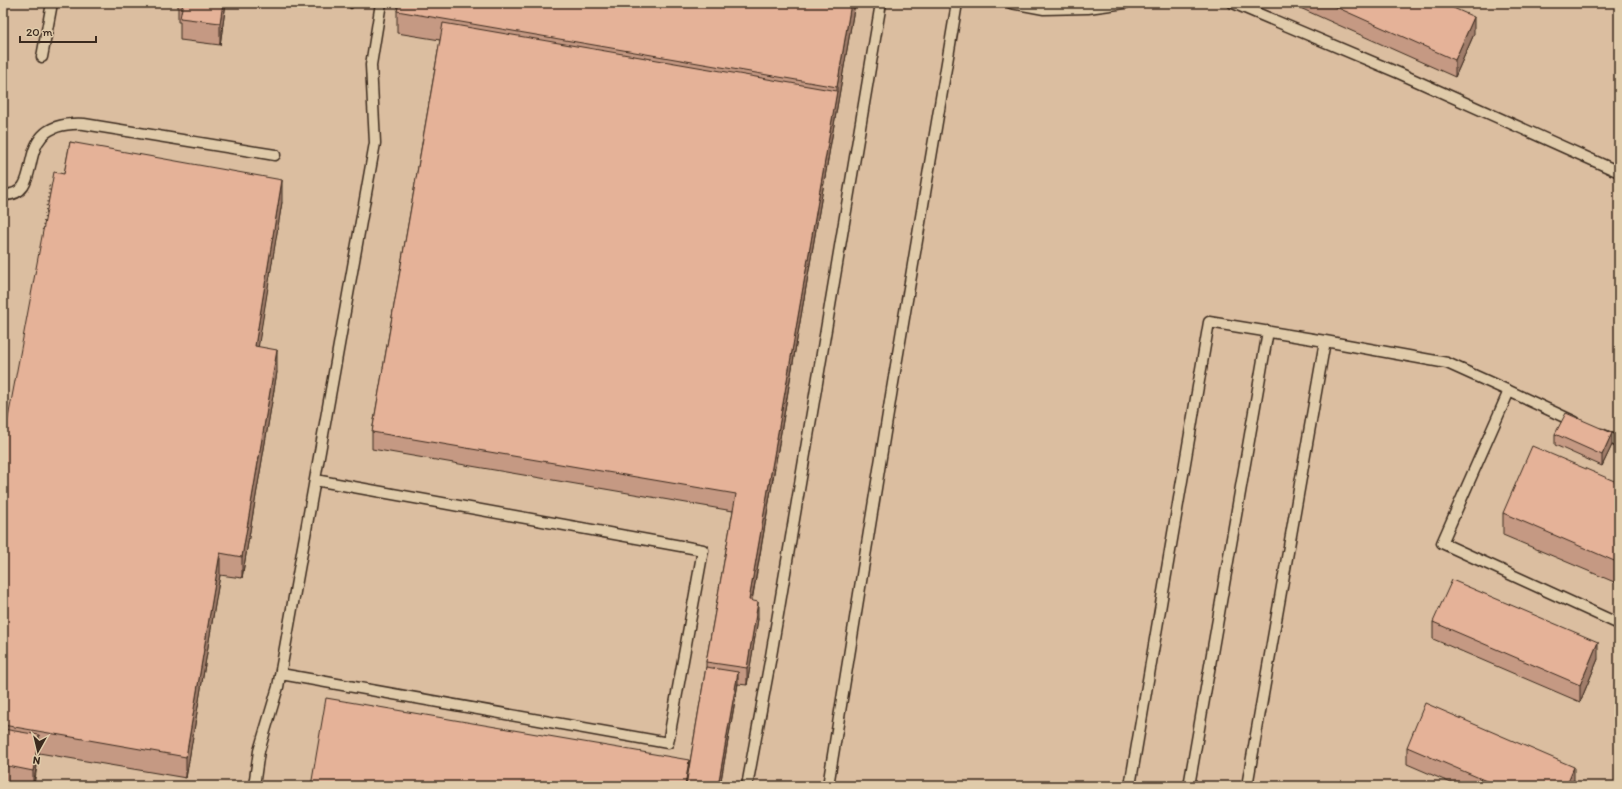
<svg xmlns="http://www.w3.org/2000/svg" width="1622" height="789" font-family="Itim,sans-serif">
<rect width="100%" height="100%" fill="#e0cbaa"/>
<filter id="ink" filterUnits="userSpaceOnUse"><feTurbulence type="fractalNoise" baseFrequency=".025" numOctaves="2"/><feDisplacementMap in="SourceGraphic" scale="8" xChannelSelector="R" yChannelSelector="G"/><feConvolveMatrix kernelMatrix="1 2 1 2 8 2 1 2 1" color-interpolation-filters="sRGB"/></filter>
<g filter="url(#ink)">
<!-- built -->
<path fill="#dbbea0" d="M3,3h1616v783h-1616z"/>
<g fill="none" stroke-linecap="round" stroke-linejoin="round">
<!-- lane casing -->
<g stroke="#3b2a1e" stroke-width="13">
<path id="lane" d="M1011,3l33,6 44,-1 37,-5
M1233,3l168,71 218,98
M42,57l10,-54
M3,195c48,1 2,-75 81,-71l191,31
M1325,341l122,22 62,28
M1575,422l-66,-31 -67,152 177,81
M1601,434l18,8
M281,674l387,69 35,-193 -388,-70
M254,786l5,-35 19,-64 97,-544 -4,-78 10,-62
M747,786l24,-130 110,-653
M828,786l64,-397 65,-386
M1130,786l79,-464 116,19 -78,445
M1189,786l79,-455"/>
</g>
<!-- path -->
<path stroke="#3b2a1e" stroke-width="2.5" stroke-dasharray="1 3" stroke-linecap="butt" d="M3,160l5,1
M43,230l7,-43 -3,-2"/>
<!-- lane -->
<use href="#lane" stroke="#e0cbaa" stroke-width="10"/>
<!-- rail casing -->
<g stroke="#3b2a1e" stroke-width="4.5">
<path id="rail" d="M351,7l1,-4"/>
</g>
<!-- rail -->
<use href="#rail" stroke="#e0cbaa" stroke-width="3" stroke-dasharray="9" stroke-linecap="butt"/>
</g>
<!-- wall -->
<path fill="#c59983" stroke="#3b2a1e" d="M178,3h48l-6,42 -40,-5v-18h-2z
M399,3h456l-103,598 6,18 -11,66 -9,-1 -18,102 -31,-18 17,-101v-5l27,-151 -361,-62v-17l68,-392 -43,-7v-22z
M1298,3h144l32,31 -19,43 -157,-70z
M70,142l212,60 -24,144 19,26 -35,206 -22,-3 -34,203 -147,-25 -5,33h-10l-21,-4v-337l61,-271z
M1555,434l57,11 -10,21 -47,-21z
M1619,483v101l-116,-49v-22z
M1433,622l165,37 -18,43 -147,-63z
M1407,747l167,37 -1,2h-115l-51,-22z"/>
<!-- shaded-wall -->
<path fill="#a07d6a" stroke="#3b2a1e" d="M223,3h3l-6,42v-22z
M851,3h4l-106,614v-17l88,-509v-4z
M1474,17v17l-19,43v-17z
M282,180v22l-27,165v-21z
M277,350v22l-35,206v-21z
M1612,433v12l-10,21v-11z
M220,553v22l-34,203v-21z
M758,602v17l-11,66v-17z
M1598,642v17l-18,43v-17z
M738,672v11l-18,103h-2z
M39,735v17l-6,34v-15z
M689,760v17l-1,9h-3z
M1574,767v17l-1,2h-7z"/>
<!-- building -->
<path fill="#e5b298" stroke="#3b2a1e" d="M183,3h40l-3,20 -40,-5z
M399,3h452l-14,84 -440,-76z
M1327,3h115l32,14 -19,43z
M443,23l394,68 -88,509 9,2 -11,66 -41,-6 30,-168 -364,-62z
M70,142l212,38 -27,166 22,4 -35,207 -22,-4 -34,204 -183,-32v-280l51,-273 10,2z
M1566,413l46,20 -10,22 -47,-21z
M1532,446l87,37v80l-116,-50z
M1452,580l146,62 -18,43 -147,-63z
M706,667l32,5 -20,114h-32z
M326,698l363,62 -4,26h-374z
M1425,703l149,64 -8,19h-68l-91,-39z
M3,729l36,6 -6,36 -30,-6z"/>
</g>
<!-- margin -->
<rect width="1622" height="789" fill="none" stroke="#e0cbaa" stroke-width="16"/>
<rect x="8" y="8" width="1606" height="773" fill="none" stroke="#3b2a1e" stroke-width="1.5" filter="url(#ink)"/>
<!-- north arrow -->
<g transform="translate(38 751) rotate(188)" stroke="#e0cbaa" stroke-width="3" paint-order="stroke">
<path d="M0-3L7 15L0 10L-7 15Z" fill="#3b2a1e"/>
<text y="-6" font-size="11" font-weight="bold" text-anchor="middle" fill="#3b2a1e">N</text>
</g>
<!-- scale -->
<path d="M20 36v6h76v-6" fill="none" stroke="#3b2a1e" stroke-width="2"/>
<text x="26" y="36" font-size="12" fill="#3b2a1e" stroke="#e0cbaa" stroke-width="3" paint-order="stroke">20 m</text>
</svg>
